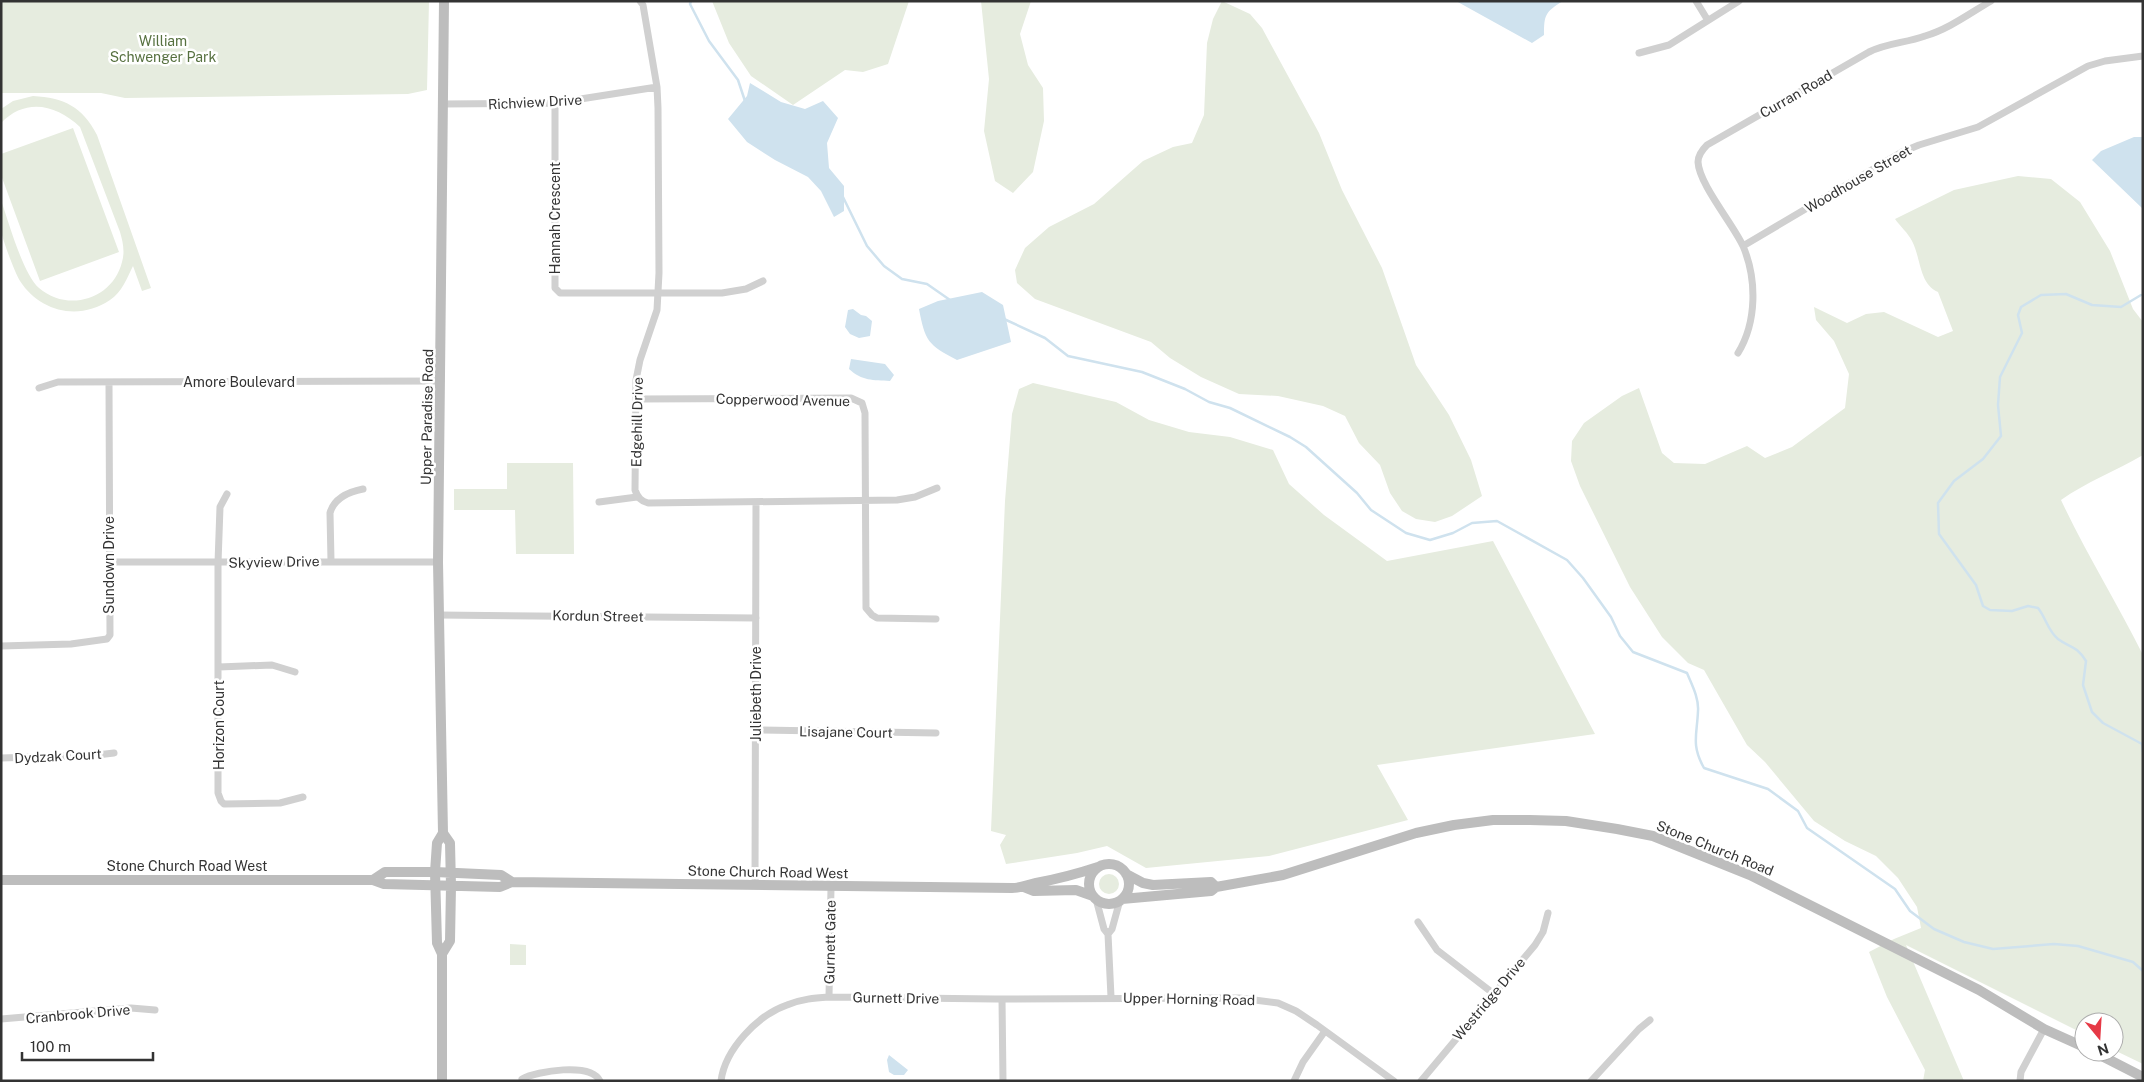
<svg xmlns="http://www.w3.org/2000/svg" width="2144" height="1082" font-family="'Public Sans',sans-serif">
<rect width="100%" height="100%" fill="#fff"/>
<!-- green -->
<path fill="#e6ecdf" d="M1,1h428l-2,89 -19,4 -283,4 -24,-5h-100z
M712,1h197l-21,63 -25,8 -18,-2 -52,35 -42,-29 -22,-33z
M981,1h50l-11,33 8,31 15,23 1,33 -11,51 -20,21 -18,-12 -11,-50 5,-52z
M1222,1l28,13 12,14 57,105 23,57 40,78 34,97 33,50 22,45 11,36 -30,20 -17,6 -19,-3 -14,-8 -12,-18 -10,-28 -21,-22 -14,-27 -22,-10 -45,-10 -39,-2 -38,-17 -31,-19 -19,-16 -116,-43 -18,-16 -2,-13 10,-22 24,-21 45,-23 49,-43 30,-14 19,-4 12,-28 3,-72 6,-24z
M33,96c31,2 49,10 64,39l54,153 -9,3 -9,-25c-6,12 -11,26 -23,34 -31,21 -70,12 -90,-19 -5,-8 -17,-40 -19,-50 -1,-10 0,-21 0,-31 8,23 22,74 38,88 29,25 74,11 83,-26 3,-10 1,-20 -2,-30l-40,-105c-23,-22 -54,-30 -79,-4v-14l12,-8z
M73,128l46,124 -79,29 -39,-106v-21z
M2018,176l33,3 29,23 30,49 23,58 10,13v133c-27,16 -57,27 -82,45 25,53 56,103 82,155v409l-29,-14v-28h-30v12l-178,-89 58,136h-41l2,-11 -38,-73 -18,-45 25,-13 27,-11 -4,-21 -19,-29 -22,-22 -31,-15 -31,-20 -49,-59 -18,-17 -43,-75 -16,-7 -26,-26 -32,-50 -50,-101 -9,-25 1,-20 12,-18 38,-27 17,-8 23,65 12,10 31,1 42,-18 18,12 27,-11 53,-39 4,-34 -15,-33 -18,-21 -2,-13 33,16 19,-9 18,-2 54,25 15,-6 -15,-39c-19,-8 -17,-34 -26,-51 -4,-8 -12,-15 -17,-22l59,-29z
M1033,383l83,19 33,18 40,12 41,5 43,13 16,34 35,31 63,46 106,-20 102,193 -218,31 31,55 -139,36 -123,12 -39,-22 -30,7 -71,11 -6,-19 6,-10 -15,-4 14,-330 7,-87 7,-25z
M507,463h66l1,91h-58l-1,-44h-61v-21h53z
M1099 884a10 10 0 1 1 20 0a10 10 0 1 1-20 0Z
M510,944l16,1v20h-16z"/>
<!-- water -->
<path fill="#cfe2ee" d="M1456,1h107c-18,11 -19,14 -19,34l-12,8z
M750,83l31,19 24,7 18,-8 15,17 -11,25 2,25 15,18v25l-10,6 -13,-26 -13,-14 -33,-17 -28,-18 -19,-23 19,-23z
M2134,137h9v72l-51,-49 9,-9z
M982,292l21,13 8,37 -54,18c-29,-15 -32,-19 -38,-51l19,-8z
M853,309l8,6 5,1 6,5 -2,15 -11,2 -9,-4 -5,-7 3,-17z
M851,359l34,5 9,11 -4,6c-17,-1 -28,0 -41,-12z
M889,1055l19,15 -4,5h-10l-5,-3 -2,-12z"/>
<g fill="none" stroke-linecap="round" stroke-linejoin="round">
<!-- stream -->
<path stroke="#cfe2ee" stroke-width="2.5" d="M691,1l-1,3 19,37 29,39 7,21
M842,195l25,51 17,20 18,13 25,5 23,16
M2141,295l-20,12 -29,-2 -26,-11 -25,1 -20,12 -3,8 4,18 -22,44 -2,28 3,31 -18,23 -29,22 -16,22 1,31 37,51 7,21 7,4 22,1 16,-5 10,2c8,10 10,23 20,31 12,9 18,6 28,22l-3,24 9,27 11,11 39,21 1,8
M1004,319l41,19 23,18 74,16 43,17 24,13 21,6 60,29 16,10 51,46 14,17 35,23 24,7 23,-7 19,-10 25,-2 70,39 16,18 28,39 9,19 13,16 54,21c5,12 12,25 11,38 -1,24 -7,34 6,57l64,21 30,22 9,17 88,61 15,22 24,18 30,13 29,7 61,-5 24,2 55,16 10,9"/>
<!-- minor -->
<path stroke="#d0d0d0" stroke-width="7" d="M640,1l3,4 14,82 1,21 1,165 -2,37 -17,50 -4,20 -1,110c3,8 6,11 13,13l249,-3 18,-3 22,-9
M1696,1l11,18
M1639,53l30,-8 70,-44
M555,103v185l5,5h162l24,-4 17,-8
M442,104l113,-1 102,-16
M1743,246l159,-94 17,-7 59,-18 110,-61 17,-5 38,-5
M1738,353c19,-31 19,-74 5,-107 -10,-22 -44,-62 -45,-84 0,-7 4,-12 9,-17l162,-93c18,-9 37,-9 56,-16 24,-7 45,-23 66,-35
M39,388l19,-6 383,-1
M636,399l215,-1 11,5 3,10 1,195 6,7 5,3 59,1
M227,494l-7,13 -2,56v230l3,8 3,3 56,-1 23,-6
M599,502l38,-5
M331,561l-1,-48c4,-15 18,-21 33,-24
M110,562h328
M439,615l317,3
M1,646l70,-2 36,-5 3,-4 -1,-252
M219,667l53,-2 23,7
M756,730l180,3
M1,758l96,-3 17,-2
M755,885l1,-382
M1096,899l8,30 4,5 3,63
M1418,922l19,28 57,44
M1108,934l4,-5 8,-29
M829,997l2,-110
M1002,999l1,82
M1,1019l130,-11 24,2
M522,1079c15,-8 69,-17 78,2
M721,1081c4,-32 37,-66 66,-76 14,-6 28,-7 42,-8l166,2 244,-1 39,5 18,8 21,14 77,56
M1294,1081l9,-19 22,-31
M1421,1081l114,-136 8,-13 5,-19
M1591,1081l48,-52 11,-9
M2020,1081l1,-9 23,-43"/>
<!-- secondary -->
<path stroke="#bdbdbd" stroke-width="10" d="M1089 884a20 20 0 1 1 40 0a20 20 0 1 1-40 0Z
M1126,874l17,9 10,2 58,-3 5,5
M1,880h372l11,4 116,3 12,-5 500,6c9,0 15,-3 24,-5 21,-4 41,-9 62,-16
M373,880l12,-8h50l66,3 11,7
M1024,887l10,4 42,-1 17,6
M1122,899l89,-8 5,-4 67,-12 133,-42 38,-8 39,-5h37l36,1 51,8 36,7 97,39 229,115 65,39 40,18
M442,954l8,-13 1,-55 -1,-43 -7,-10 -5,-271 6,-561
M2094,1052l49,25
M442,1081v-127l-5,-11 -2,-71 2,-29 6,-10"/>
</g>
<g text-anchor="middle" stroke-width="5" stroke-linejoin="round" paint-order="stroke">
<!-- park labels -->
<g font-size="14" fill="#56703f" stroke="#fff">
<text x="163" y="46">William<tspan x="163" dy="16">Schwenger Park</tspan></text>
</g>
<!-- street labels -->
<g font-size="14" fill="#333" stroke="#fff">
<text transform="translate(1796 94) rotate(-30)" y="5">Curran Road</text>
<text transform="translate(535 102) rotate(-3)" y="5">Richview Drive</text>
<text transform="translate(1858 179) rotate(-30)" y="5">Woodhouse Street</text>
<text transform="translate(555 218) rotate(-90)" y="5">Hannah Crescent</text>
<text x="239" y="387">Amore Boulevard</text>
<text transform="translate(783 400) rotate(1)" y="5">Copperwood Avenue</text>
<text transform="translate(427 417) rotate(-89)" y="5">Upper Paradise Road</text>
<text transform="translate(637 422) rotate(-89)" y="5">Edgehill Drive</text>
<text transform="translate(274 562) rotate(-1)" y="5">Skyview Drive</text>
<text transform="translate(109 565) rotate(-90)" y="5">Sundown Drive</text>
<text transform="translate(598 616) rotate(1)" y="5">Kordun Street</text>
<text transform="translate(756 694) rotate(-90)" y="5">Juliebeth Drive</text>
<text transform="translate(219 725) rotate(-90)" y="5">Horizon Court</text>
<text transform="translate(846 732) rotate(1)" y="5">Lisajane Court</text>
<text transform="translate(58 756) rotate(-3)" y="5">Dydzak Court</text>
<text transform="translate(1715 848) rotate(22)" y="5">Stone Church Road</text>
<text x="187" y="871">Stone Church Road West</text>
<text transform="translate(768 872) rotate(1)" y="5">Stone Church Road West</text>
<text transform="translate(830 942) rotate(-89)" y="5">Gurnett Gate</text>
<text transform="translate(896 998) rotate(1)" y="5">Gurnett Drive</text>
<text transform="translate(1189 999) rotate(1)" y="5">Upper Horning Road</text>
<text transform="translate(1489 999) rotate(-50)" y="5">Westridge Drive</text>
<text transform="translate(78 1014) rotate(-5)" y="5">Cranbrook Drive</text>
</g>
</g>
<!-- border -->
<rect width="2144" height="1082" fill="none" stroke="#333333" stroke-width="5"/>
<!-- north arrow -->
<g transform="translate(2099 1037) rotate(162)"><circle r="24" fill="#ffffff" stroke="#adadad"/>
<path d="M0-4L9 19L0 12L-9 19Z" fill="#e63946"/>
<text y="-8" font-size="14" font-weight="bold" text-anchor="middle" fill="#333333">N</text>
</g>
<!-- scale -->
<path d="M22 1052v8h131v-8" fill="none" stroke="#333333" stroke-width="2.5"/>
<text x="30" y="1052" font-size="15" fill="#333333" stroke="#ffffff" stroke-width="4" paint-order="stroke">100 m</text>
</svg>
